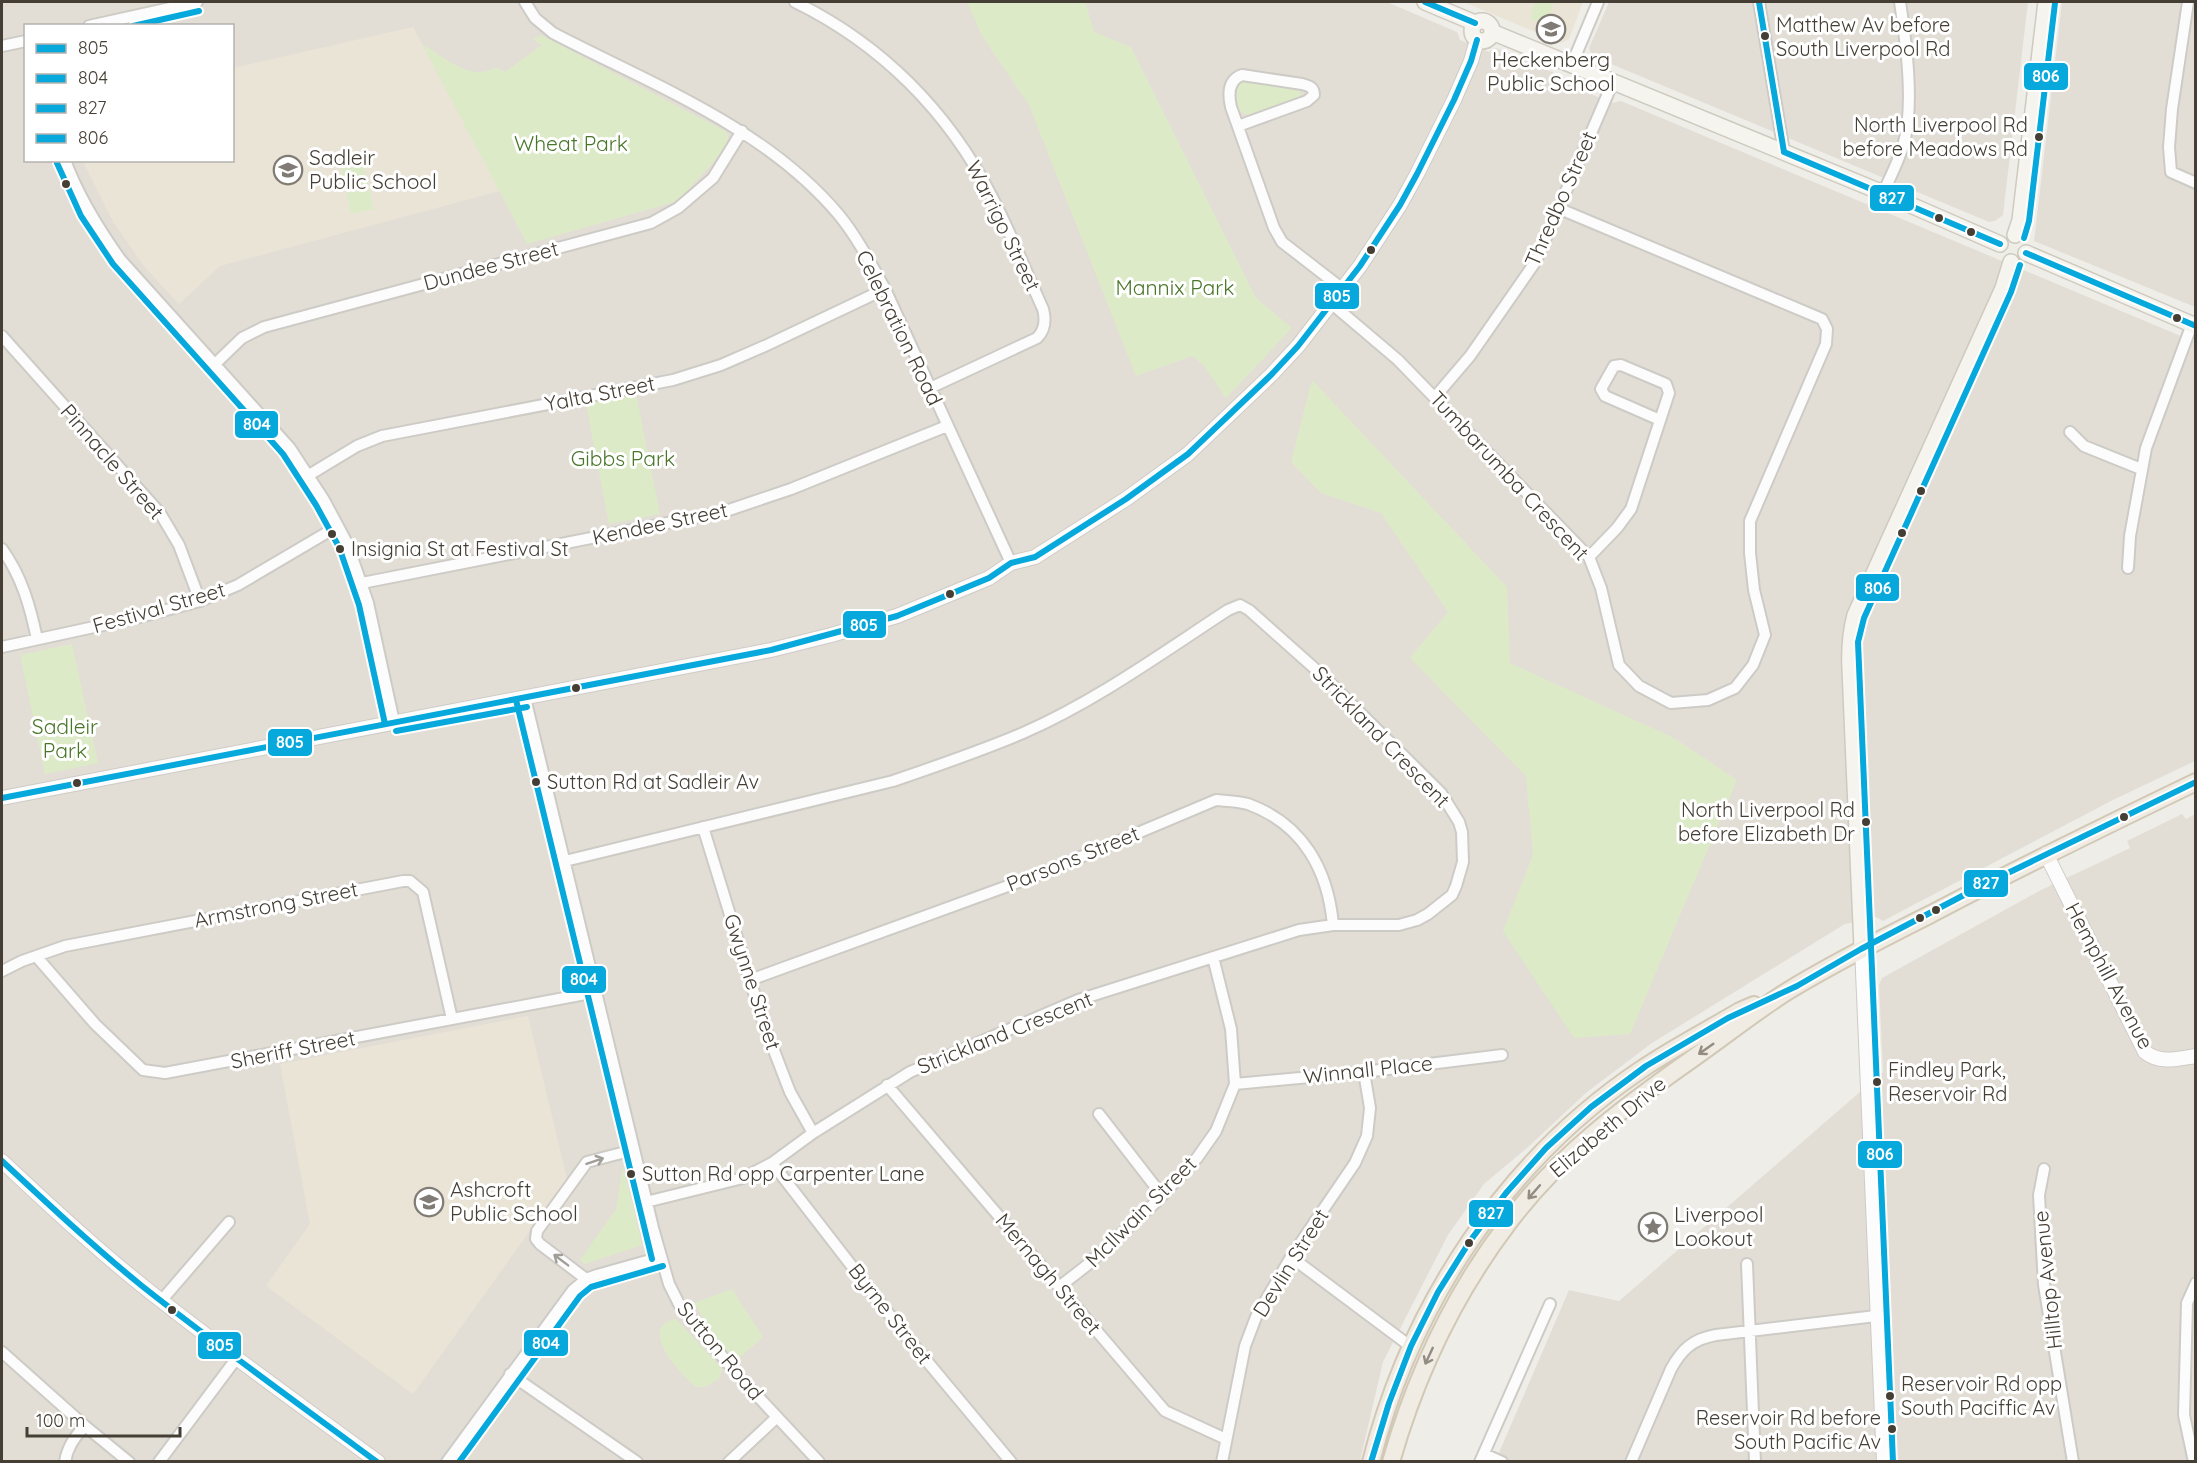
<svg xmlns="http://www.w3.org/2000/svg" width="2197" height="1463" font-family="Quicksand,sans-serif">
<rect width="100%" height="100%" fill="#efede8"/>
<!-- residential -->
<path fill="#e3ded5" fill-rule="evenodd" d="M2,2h1385l70,30 3,8 29,12 7,-4 94,40 3,7 20,8 8,-2 574,241v419l-82,39 -230,121 -7,-4 -31,7 -193,119 -65,49 -60,56 -43,36 -36,51 -65,127 -23,99 -1358,1zM26,26h206v134h-206z
M1609,2h419l-25,213 -8,6 -6,1 -397,-166 -3,-8z
M2062,2h133v305l-161,-66z
M2182,814l4,5 9,-5v647l-700,1 74,-172 50,11 264,-229 -4,-87 3,-7 159,-88 89,-42 -3,-7z"/>
<!-- education -->
<path fill="#eae4d7" d="M1464,2h119l-14,37 -8,4z
M413,27l87,164 -280,75 -41,38 -36,-39 -29,-42 -31,-62 149,-1 1,-92z
M528,1016l39,163 -154,215 -147,-108 44,-62 -30,-160z"/>
<!-- green -->
<path fill="#ddeac8" d="M967,2h118l9,30 37,15 125,251 36,30 -66,70 -22,-32 -11,-10 -57,20 -107,-271 -47,-69z
M1535,2h19l-7,22 -17,-5z
M541,35l184,96 3,4v11l-50,55 -151,43 -105,-200c21,12 49,39 74,23l9,5 37,-27 -9,-6z
M1247,80l50,9 4,5 -2,4 -52,17c-14,-5 -15,-19 -9,-31z
M363,163l11,46 -23,5 -10,-45z
M1312,380l195,207 3,76 164,75 63,42 -107,254 -56,4 -71,-107 30,-76 -7,-79 -116,-118 38,-46 -67,-99 -60,-20 -30,-31z
M636,394l24,120 -51,10 -23,-120z
M72,644l26,119 -53,11 -25,-119z
M623,1166l19,79 -57,19 -5,-4 36,-51z
M732,1289l31,48 -31,27 -38,-61z
M676,1319l42,45 4,6 -3,9 -14,8h-9c-15,-13 -61,-60 -20,-68z"/>
<g fill="none" stroke-linecap="round" stroke-linejoin="round">
<!-- minor casing -->
<g stroke="#cdcbc6" stroke-width="14">
<path id="minor" d="M525,2l10,16 18,15c100,52 212,94 286,182 18,22 32,49 46,74l126,274
M795,2c86,42 153,109 197,195 19,36 34,75 51,112 3,11 2,21 -6,29l-107,50
M1759,2l25,150
M2188,2l-16,107 -3,38 2,25 25,11
M89,26l108,-24
M2,46l24,-5
M1572,64l26,-62
M1238,126l69,-25 7,-6c0,-8 -5,-9 -12,-11l-60,-9c-14,5 -14,19 -11,32l43,121 8,14 62,48
M65,160c13,36 33,68 55,99l170,189 34,52 23,43 21,60 26,119
M1883,193c7,-15 15,-31 20,-47 12,-39 3,-104 -3,-144
M1332,304l66,56 191,197 12,31 18,77 20,21 32,17 37,-3 27,-12 18,-23 12,-30 -11,-45 -4,-37v-32l76,-177 1,-15 -5,-10 -262,-110
M2,336l158,177 19,32 21,56
M215,364l27,-26 22,-11 387,-104 27,-15 35,-30 29,-47
M1435,397l35,-41 66,-95 77,-179
M2070,432l14,14 57,23
M309,475l48,-29 25,-10 291,-56 48,-15 46,-20 118,-56
M2,549c20,28 28,57 35,90
M1589,557l28,-29 14,-19 38,-116 -3,-9 -45,-19 -7,1 -13,23 4,7 55,24
M2128,568l2,-32 16,-88 46,-124
M362,583l361,-71 68,-23 156,-63
M2,647l138,-30 60,-16 38,-16 100,-59
M525,698l128,530 16,56 10,20 57,69 83,89
M703,827l60,195 27,70 23,41
M565,861l328,-80c44,-15 88,-30 130,-48 73,-32 139,-80 205,-123l12,-5 9,5 73,65 119,118 18,29 3,10 1,30 -7,24 -4,9 -24,19 -11,6 -18,5h-66l-34,5 -221,70 -168,72 -97,61 -41,30 -29,15 -97,24
M36,956l59,68 48,46 22,3 431,-81
M2,971l20,-10 43,-15 338,-65h7l13,11 29,127
M750,980l288,-105 178,-75c10,1 22,1 32,4 55,20 80,66 85,121
M1235,1084l129,-12 138,-17
M887,1085l278,326 61,28
M1099,1114l62,80
M772,1163l134,173 105,126
M2044,1169l-5,26 5,90 29,177
M1291,1257l119,89
M1747,1264l8,198
M586,1279l-46,-35 -4,-5 1,-8 50,-69 46,-12
M1059,1287l27,-21 70,-64 41,-44 19,-27 19,-47 -4,-55 -18,-72
M161,1301l68,-79
M2,1352l83,74 44,36
M510,1374l127,88
M1484,1454l18,8
M65,1462c2,-15 10,-26 20,-36
M159,1462l77,-103
M447,1462l126,-172 13,-11 11,-4 64,-18
M729,1462l47,-44
M1222,1462l23,-116 11,-29 35,-60 64,-94 12,-27 3,-28 -6,-36
M1480,1462l70,-158
M1631,1462l40,-93c11,-20 22,-30 45,-34l160,-19
M2194,1462l-10,-47 3,-112 9,-20"/>
</g>
<!-- tertiary casing -->
<g stroke="#cdcbc6" stroke-width="16">
<path id="tertiary" d="M2,798l769,-148 60,-15 66,-19 92,-38 22,-15 24,-6 91,-58 62,-45 83,-79 27,-29 62,-80 40,-61 17,-31 37,-74 17,-39 6,-21
M2046,854l99,198c15,12 32,7 51,4
M1862,948l22,514
M2,1161c52,49 104,97 161,141 70,55 143,107 215,160"/>
</g>
<!-- secondary casing -->
<g stroke="#cecabf" stroke-width="18">
<path id="secondary" d="M1425,2l50,21
M1472 31a10 10 0 1 1 20 0a10 10 0 1 1-20 0Z
M1492,32l391,161 117,51
M2015,235l5,-15 26,-218
M2026,253l170,73
M1862,948l-12,-279c-1,-19 0,-35 5,-54l148,-327 8,-26"/>
</g>
<!-- primary casing -->
<g stroke="#d1c8b5" stroke-width="20">
<path id="primary" d="M1371,1462c40,-158 135,-302 271,-393 31,-21 66,-39 98,-58l14,-6
M1391,1462c25,-88 63,-168 118,-240 49,-66 116,-116 183,-163 33,-23 65,-49 99,-70 45,-27 92,-51 140,-75 87,-46 176,-89 265,-132"/>
</g>
<!-- minor -->
<use href="#minor" stroke="#fdfcfc" stroke-width="10"/>
<!-- tertiary -->
<use href="#tertiary" stroke="#fdfcfc" stroke-width="14"/>
<!-- secondary -->
<use href="#secondary" stroke="#f6f4ee" stroke-width="15"/>
<!-- primary -->
<use href="#primary" stroke="#f0ebe3" stroke-width="16"/>
<!-- bus-1 casing -->
<g stroke="#fff" stroke-width="10">
<path id="bus-1" d="M1425,2l50,21
M2,798l769,-148 126,-34 92,-38 22,-15 24,-6 91,-58 62,-45 83,-79 27,-29 62,-80 40,-61 17,-31 37,-74 17,-39 6,-21
M2,1161c46,43 92,86 140,125 77,61 157,118 235,176"/>
</g>
<!-- bus-2 casing -->
<g stroke="#fff" stroke-width="10">
<path id="bus-2" d="M133,26l66,-15
M57,163l24,53 32,48 170,190 33,51 23,42 20,58 26,119
M516,700l136,559
M396,731l131,-24
M459,1462l121,-166 11,-9 72,-21"/>
</g>
<!-- bus-3 casing -->
<g stroke="#fff" stroke-width="10">
<path id="bus-3" d="M1759,2l25,150
M1784,152l216,92
M2026,253l170,73
M1371,1462l18,-59 22,-57 27,-54 32,-51 36,-48 40,-45 45,-41 55,-41 82,-48 69,-32 64,-37 124,-65 211,-102"/>
</g>
<!-- bus-4 casing -->
<g stroke="#fff" stroke-width="10">
<path id="bus-4" d="M2024,238l5,-17 26,-218
M1893,1462l-35,-820 6,-24 147,-326 9,-27"/>
</g>
<!-- bus-1 -->
<use href="#bus-1" stroke="#07a9dc" stroke-width="6"/>
<!-- bus-2 -->
<use href="#bus-2" stroke="#07a9dc" stroke-width="6"/>
<!-- bus-3 -->
<use href="#bus-3" stroke="#07a9dc" stroke-width="6"/>
<!-- bus-4 -->
<use href="#bus-4" stroke="#07a9dc" stroke-width="6"/>
</g>
<!-- one-way arrows -->
<defs><path id="oneway-shaft" d="M-6 0H5M1.5-3L5.5 0L1.5 3" fill="none" stroke-width="1.6" stroke-linecap="round" stroke-linejoin="round" transform="scale(1.5)"/></defs>
<g stroke="#928c83">
<use href="#oneway-shaft" transform="translate(1706 1049) rotate(145)"/>
<use href="#oneway-shaft" transform="translate(1534 1192) rotate(131)"/>
<use href="#oneway-shaft" transform="translate(1429 1356) rotate(115)"/>
</g>
<g stroke="#a19d98">
<use href="#oneway-shaft" transform="translate(595 1161) rotate(-19)"/>
<use href="#oneway-shaft" transform="translate(561 1260) rotate(-143)"/>
</g>
<!-- icons -->
<defs>
<g id="school-ring" transform="scale(1.5)"><circle r="9.5" fill="#fff" stroke="#807b74" stroke-width="1.5"/><path d="M0-5L7-2L0 1L-7-2ZM-4 1L0 2.5L4 1V4Q0 6-4 4Z" fill="#807b74"/></g>
<g id="sight-ring" transform="scale(1.5)"><circle r="9.5" fill="#fff" stroke="#807b74" stroke-width="1.5"/><path d="M0-6L1.8-2.2L6-1.7L2.9 1.2L3.7 5.4L0 3.3L-3.7 5.4L-2.9 1.2L-6-1.7L-1.8-2.2Z" fill="#807b74"/></g>
</defs>
<g fill-rule="evenodd">
<use href="#school-ring" x="1551" y="29"/>
<use href="#school-ring" x="288" y="170"/>
<use href="#school-ring" x="429" y="1202"/>
<use href="#sight-ring" x="1653" y="1227"/>
</g>
<!-- markers -->
<g fill="#453e35" stroke="#fff" stroke-width="2">
<circle cx="1765" cy="36" r="5"/>
<circle cx="2039" cy="137" r="5"/>
<circle cx="66" cy="184" r="5"/>
<circle cx="1939" cy="218" r="5"/>
<circle cx="1971" cy="232" r="5"/>
<circle cx="1371" cy="250" r="5"/>
<circle cx="2177" cy="318" r="5"/>
<circle cx="1921" cy="491" r="5"/>
<circle cx="1902" cy="533" r="5"/>
<circle cx="332" cy="534" r="5"/>
<circle cx="340" cy="549" r="5"/>
<circle cx="950" cy="594" r="5"/>
<circle cx="576" cy="688" r="5"/>
<circle cx="536" cy="782" r="5"/>
<circle cx="77" cy="783" r="5"/>
<circle cx="2124" cy="817" r="5"/>
<circle cx="1866" cy="822" r="5"/>
<circle cx="1936" cy="910" r="5"/>
<circle cx="1920" cy="918" r="5"/>
<circle cx="1877" cy="1082" r="5"/>
<circle cx="631" cy="1174" r="5"/>
<circle cx="1469" cy="1243" r="5"/>
<circle cx="172" cy="1310" r="5"/>
<circle cx="1890" cy="1396" r="5"/>
<circle cx="1892" cy="1429" r="5"/>
</g>
<g text-anchor="middle" stroke-width="6" stroke-linejoin="round" paint-order="stroke">
<!-- bus labels -->
<g font-size="20" fill="#453e35" stroke="#fff" text-anchor="start">
<text x="1776" y="32">Matthew Av before<tspan x="1776" dy="24">South Liverpool Rd</tspan></text>
<text x="2028" y="132" text-anchor="end">North Liverpool Rd<tspan x="2028" dy="24">before Meadows Rd</tspan></text>
<text x="351" y="556">Insignia St at Festival St</text>
<text x="547" y="789">Sutton Rd at Sadleir Av</text>
<text x="1855" y="817" text-anchor="end">North Liverpool Rd<tspan x="1855" dy="24">before Elizabeth Dr</tspan></text>
<text x="1888" y="1077">Findley Park,<tspan x="1888" dy="24">Reservoir Rd</tspan></text>
<text x="642" y="1181">Sutton Rd opp Carpenter Lane</text>
<text x="1901" y="1391">Reservoir Rd opp<tspan x="1901" dy="24">South Paciffic Av</tspan></text>
<text x="1881" y="1425" text-anchor="end">Reservoir Rd before<tspan x="1881" dy="24">South Pacific Av</tspan></text>
</g>
<!-- poi labels -->
<g font-size="21" fill="#453e35" stroke="#fff" text-anchor="start">
<text x="1551" y="67" text-anchor="middle">Heckenberg<tspan x="1551" dy="24">Public School</tspan></text>
<text x="309" y="165">Sadleir<tspan x="309" dy="24">Public School</tspan></text>
<text x="450" y="1197">Ashcroft<tspan x="450" dy="24">Public School</tspan></text>
<text x="1674" y="1222">Liverpool<tspan x="1674" dy="24">Lookout</tspan></text>
</g>
<!-- park labels -->
<g font-size="21" fill="#497629" stroke="#fff">
<text x="571" y="151">Wheat Park</text>
<text x="1175" y="295">Mannix Park</text>
<text x="623" y="466">Gibbs Park</text>
<text x="65" y="734">Sadleir<tspan x="65" dy="24">Park</tspan></text>
</g>
<!-- street labels -->
<g font-size="21" fill="#453e35" stroke="#fff">
<text transform="translate(1561 199) rotate(-66)" y="7">Thredbo Street</text>
<text transform="translate(1003 226) rotate(64)" y="7">Warrigo Street</text>
<text transform="translate(491 266) rotate(-15)" y="7">Dundee Street</text>
<text transform="translate(899 328) rotate(64)" y="7">Celebration Road</text>
<text transform="translate(600 394) rotate(-11)" y="7">Yalta Street</text>
<text transform="translate(112 462) rotate(49)" y="7">Pinnacle Street</text>
<text transform="translate(1509 476) rotate(47)" y="7">Tumbarumba Crescent</text>
<text transform="translate(660 524) rotate(-12)" y="7">Kendee Street</text>
<text transform="translate(159 608) rotate(-16)" y="7">Festival Street</text>
<text transform="translate(1381 737) rotate(46)" y="7">Strickland Crescent</text>
<text transform="translate(1073 859) rotate(-22)" y="7">Parsons Street</text>
<text transform="translate(276 905) rotate(-11)" y="7">Armstrong Street</text>
<text transform="translate(2109 976) rotate(62)" y="7">Hemphill Avenue</text>
<text transform="translate(752 982) rotate(72)" y="7">Gwynne Street</text>
<text transform="translate(1005 1033) rotate(-22)" y="7">Strickland Crescent</text>
<text transform="translate(293 1050) rotate(-11)" y="7">Sheriff Street</text>
<text transform="translate(1368 1070) rotate(-6)" y="7">Winnall Place</text>
<text transform="translate(1608 1127) rotate(-40)" y="7">Elizabeth Drive</text>
<text transform="translate(1141 1212) rotate(-45)" y="7">McIlwain Street</text>
<text transform="translate(1291 1263) rotate(-58)" y="7">Devlin Street</text>
<text transform="translate(1048 1274) rotate(50)" y="7">Mernagh Street</text>
<text transform="translate(2048 1280) rotate(-96)" y="7">Hilltop Avenue</text>
<text transform="translate(890 1314) rotate(52)" y="7">Byrne Street</text>
<text transform="translate(720 1351) rotate(50)" y="7">Sutton Road</text>
</g>
</g>
<g stroke="#fff" stroke-width="2">
<rect x="2023" y="62" width="46" height="29" rx="6" fill="#07a9dc"/>
<rect x="1869" y="184" width="46" height="28" rx="6" fill="#07a9dc"/>
<rect x="1314" y="282" width="46" height="28" rx="6" fill="#07a9dc"/>
<rect x="234" y="410" width="45" height="29" rx="6" fill="#07a9dc"/>
<rect x="1855" y="573" width="45" height="29" rx="6" fill="#07a9dc"/>
<rect x="842" y="610" width="45" height="29" rx="6" fill="#07a9dc"/>
<rect x="267" y="728" width="46" height="29" rx="6" fill="#07a9dc"/>
<rect x="1963" y="869" width="46" height="29" rx="6" fill="#07a9dc"/>
<rect x="561" y="965" width="46" height="29" rx="6" fill="#07a9dc"/>
<rect x="1857" y="1140" width="46" height="29" rx="6" fill="#07a9dc"/>
<rect x="1468" y="1199" width="46" height="29" rx="6" fill="#07a9dc"/>
<rect x="523" y="1329" width="46" height="28" rx="6" fill="#07a9dc"/>
<rect x="197" y="1331" width="45" height="29" rx="6" fill="#07a9dc"/>
</g>
<g font-size="16" text-anchor="middle" font-weight="bold" fill="#fff">
<text x="2046" y="82">806</text>
<text x="1892" y="204">827</text>
<text x="1337" y="302">805</text>
<text x="257" y="430">804</text>
<text x="1878" y="594">806</text>
<text x="864" y="631">805</text>
<text x="290" y="748">805</text>
<text x="1986" y="889">827</text>
<text x="584" y="985">804</text>
<text x="1880" y="1160">806</text>
<text x="1491" y="1219">827</text>
<text x="546" y="1349">804</text>
<text x="220" y="1351">805</text>
</g>
<!-- border -->
<rect width="2197" height="1463" fill="none" stroke="#453e35" stroke-width="6"/>
<!-- legend -->
<rect x="24" y="24" width="210" height="138" fill="#ffffff" stroke="#b5b2ae" stroke-width="1.5"/>
<rect x="36" y="44" width="30" height="9" fill="#07a9dc" stroke="#b5b2ae" stroke-width="1.5"/>
<text x="78" y="54" font-size="18" fill="#453e35">805</text>
<rect x="36" y="74" width="30" height="9" fill="#07a9dc" stroke="#b5b2ae" stroke-width="1.5"/>
<text x="78" y="84" font-size="18" fill="#453e35">804</text>
<rect x="36" y="104" width="30" height="9" fill="#07a9dc" stroke="#b5b2ae" stroke-width="1.5"/>
<text x="78" y="114" font-size="18" fill="#453e35">827</text>
<rect x="36" y="134" width="30" height="9" fill="#07a9dc" stroke="#b5b2ae" stroke-width="1.5"/>
<text x="78" y="144" font-size="18" fill="#453e35">806</text>
<!-- scale -->
<path d="M27 1427v9h153v-9" fill="none" stroke="#453e35" stroke-width="3"/>
<text x="36" y="1427" font-size="18" fill="#453e35" stroke="#ffffff" stroke-width="4.5" paint-order="stroke">100 m</text>
</svg>
